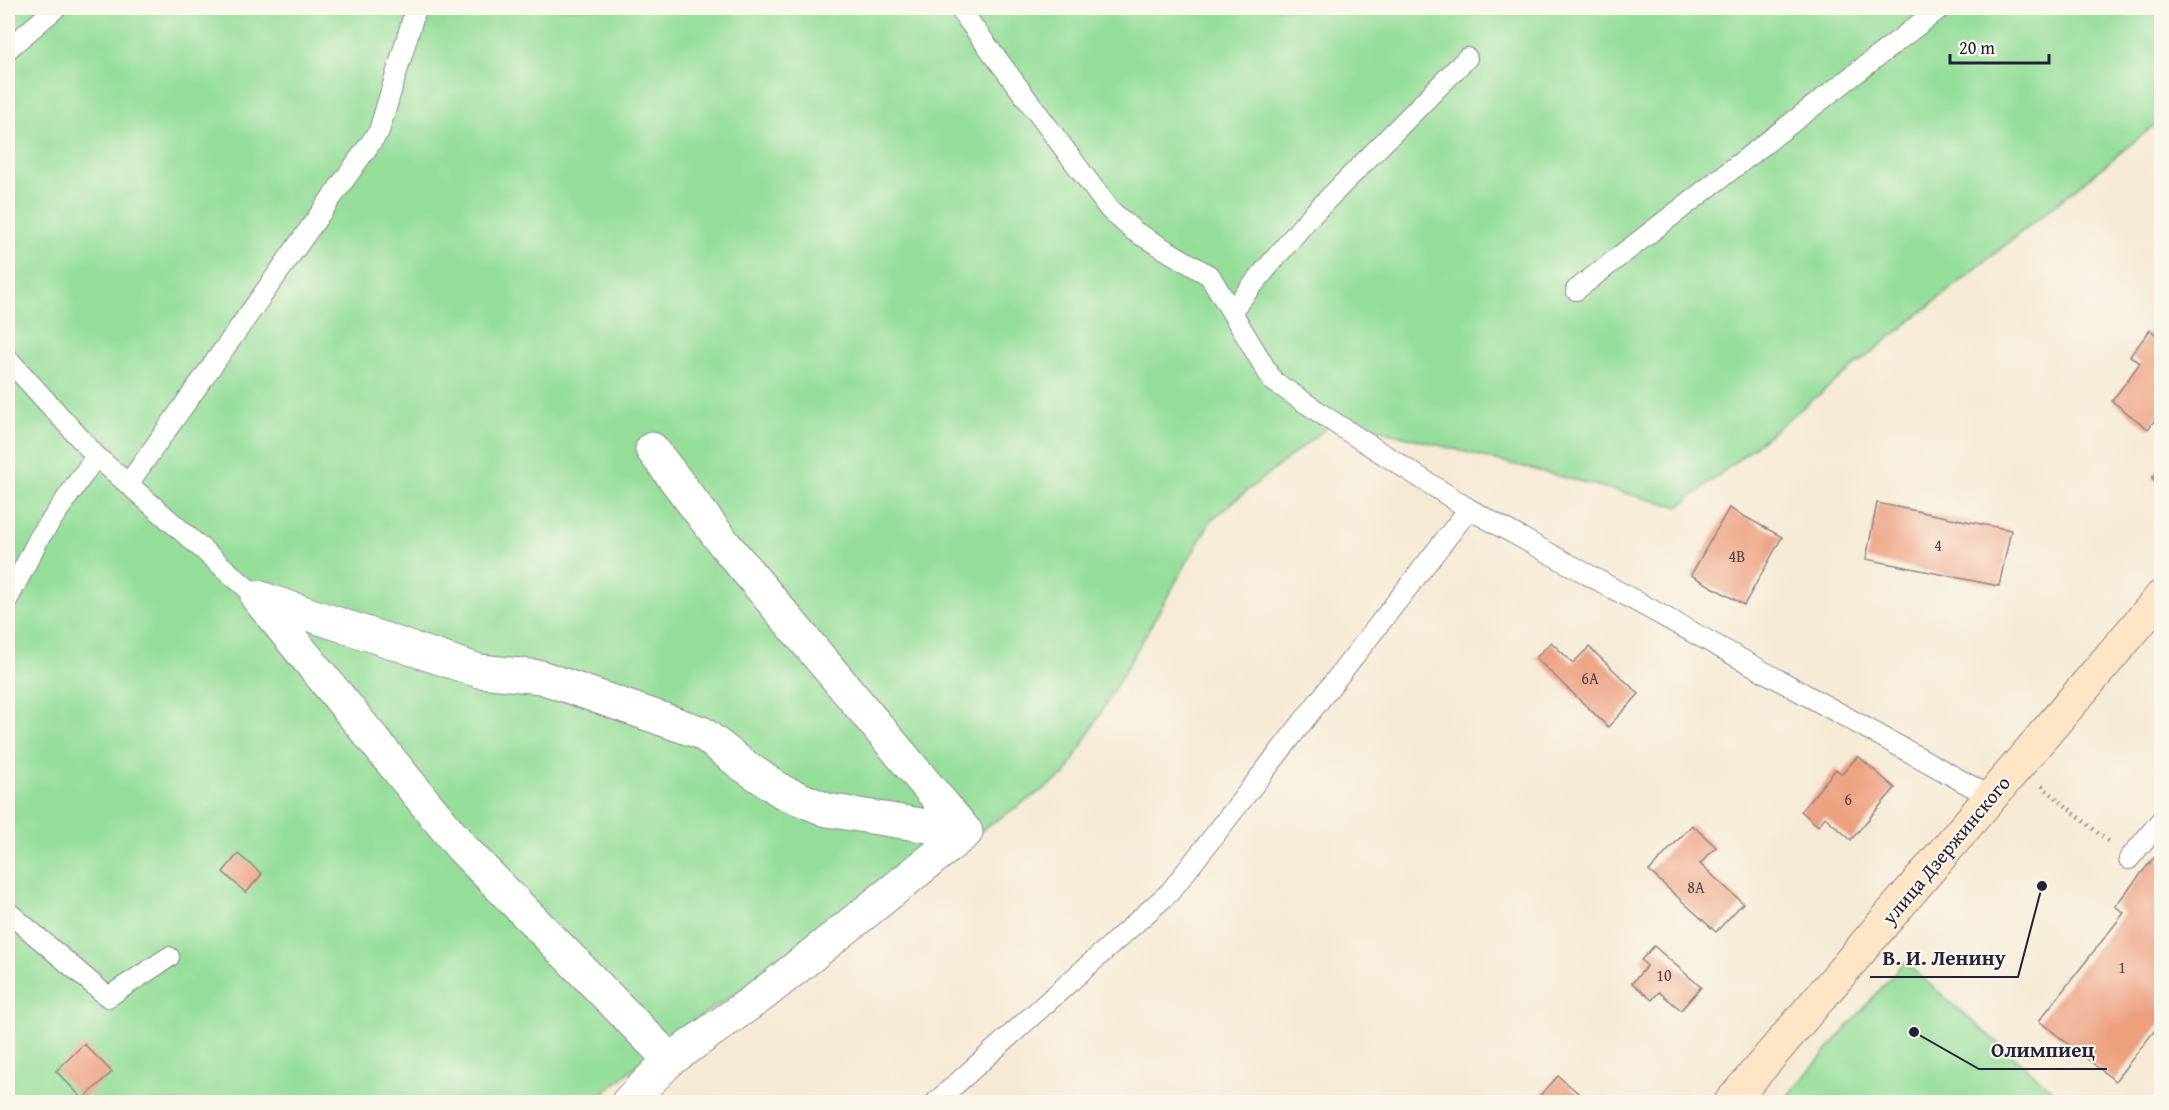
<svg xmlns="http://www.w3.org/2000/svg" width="2169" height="1110" font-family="'Gentium Book Plus',serif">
<rect width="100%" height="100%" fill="#fbf7ec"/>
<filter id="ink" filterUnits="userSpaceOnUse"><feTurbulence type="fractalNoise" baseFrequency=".0167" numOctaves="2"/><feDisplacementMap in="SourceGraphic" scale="12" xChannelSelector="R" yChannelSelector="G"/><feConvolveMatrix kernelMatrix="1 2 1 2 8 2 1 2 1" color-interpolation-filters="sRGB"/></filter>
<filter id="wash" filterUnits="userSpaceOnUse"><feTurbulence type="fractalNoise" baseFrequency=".008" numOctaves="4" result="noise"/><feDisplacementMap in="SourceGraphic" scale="24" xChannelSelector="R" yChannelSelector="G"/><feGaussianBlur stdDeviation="1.35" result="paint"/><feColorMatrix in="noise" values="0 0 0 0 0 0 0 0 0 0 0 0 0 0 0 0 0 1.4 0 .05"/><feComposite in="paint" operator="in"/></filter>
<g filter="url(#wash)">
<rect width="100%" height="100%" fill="#f6ead5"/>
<!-- green -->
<path fill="#94de9a" stroke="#5b806a" stroke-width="1.5" d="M8,8h2153v112l-482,387 -342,-88 -125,100 -147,256 -388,257 -84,70h-585z
M1904,962l162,140h-284z"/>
<g id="blocks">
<!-- building -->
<path fill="#ed9f7e" d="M2150,330l12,9v72l-14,18 -36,-28 28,-38 -10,-7z
M2162,466v20l-10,-8z
M1877,503l134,27 -12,56 -133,-27z
M1729,508l53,29 -38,68 -53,-30z
M1551,642l22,21 16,-16 50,47 -31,33 -72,-69z
M1858,756l37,32 -44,52 -26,-23 -7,9 -17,-15 35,-42 6,5z
M1692,825l24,22 -16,17 43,39 -27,29 -67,-61z
M238,854l24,20 -16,19 -23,-21z
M2156,855l6,4v162l-47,60 -76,-60 85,-108 -9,-7z
M1654,946l47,41 -20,23 -22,-18 -7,8 -20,-17 15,-17 -6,-6z
M84,1044l28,28 -29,27 -27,-28z
M1558,1076l31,26h-55z"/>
</g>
</g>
<g filter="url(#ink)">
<use href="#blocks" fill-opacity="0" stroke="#8c8688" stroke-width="1.5"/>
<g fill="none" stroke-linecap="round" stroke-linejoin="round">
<!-- lane casing -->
<g stroke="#8c8688" stroke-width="22">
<path id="lane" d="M959,8l151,202 24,21 76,45 63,105 65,44 131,84 522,288
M8,49l48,-41
M1576,290l364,-282
M1231,311l77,-92 159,-161
M8,359l88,97 161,141
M128,484l251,-353 37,-123
M8,599l31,-61 57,-82
M2129,859l33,-40
M8,912l100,85 61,-40
M936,1102l234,-210 299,-383"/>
</g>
<!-- street casing -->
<g stroke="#8c8688" stroke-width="35">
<path id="street" d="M652,449l74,97 240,286
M257,597l222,74 62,6 161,56 41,32 40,27 44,18 139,22
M257,597l205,251 208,212 -42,42
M670,1060l92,-65 204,-163"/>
</g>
<!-- secondary casing -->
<g stroke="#8c8688" stroke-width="35">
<path id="secondary" d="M1731,1102l431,-506"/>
</g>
<!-- path -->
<path stroke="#8c8688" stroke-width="4" stroke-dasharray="1.5 4.5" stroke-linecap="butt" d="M2042,786l68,57"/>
<!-- lane -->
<use href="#lane" stroke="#fff" stroke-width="20"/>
<!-- street -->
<use href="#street" stroke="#fff" stroke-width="33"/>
<!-- secondary -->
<use href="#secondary" stroke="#fde5c5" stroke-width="33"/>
</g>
</g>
<g text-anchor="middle" stroke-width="4.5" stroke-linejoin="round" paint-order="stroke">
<!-- number labels -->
<g font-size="16" fill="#55414c">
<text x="1938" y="551">4</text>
<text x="1737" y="562">4В</text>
<text x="1590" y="684">6А</text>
<text x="1848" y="805">6</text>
<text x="1696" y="893">8А</text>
<text x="2122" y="973">1</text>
<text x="1664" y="981">10</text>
</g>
<!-- street labels -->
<g font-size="20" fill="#22223b" stroke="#fbf7ec">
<text transform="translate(1946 850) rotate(-50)" y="7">улица Дзержинского</text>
</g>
</g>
<!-- callouts -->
<path fill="none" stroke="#22223b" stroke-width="2" d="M2042 886L2018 977H1870M1914 1032L1979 1069H2107"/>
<g fill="#22223b" stroke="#fbf7ec" stroke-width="2">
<circle cx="2042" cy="886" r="6"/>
<circle cx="1914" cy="1032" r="6"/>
</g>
<g font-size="21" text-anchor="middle" font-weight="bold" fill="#22223b" stroke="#fbf7ec" stroke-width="4.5" stroke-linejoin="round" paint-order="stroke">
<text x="1944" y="965">В. И. Ленину</text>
<text x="2043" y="1057">Олимпиец</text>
</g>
<!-- margin -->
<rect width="2169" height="1110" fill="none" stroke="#fbf7ec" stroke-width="30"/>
<!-- scale -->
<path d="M1950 54v9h99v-9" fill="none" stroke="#22223b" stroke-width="3"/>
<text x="1959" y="54" font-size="18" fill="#22223b" stroke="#fbf7ec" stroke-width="4.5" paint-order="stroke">20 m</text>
</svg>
